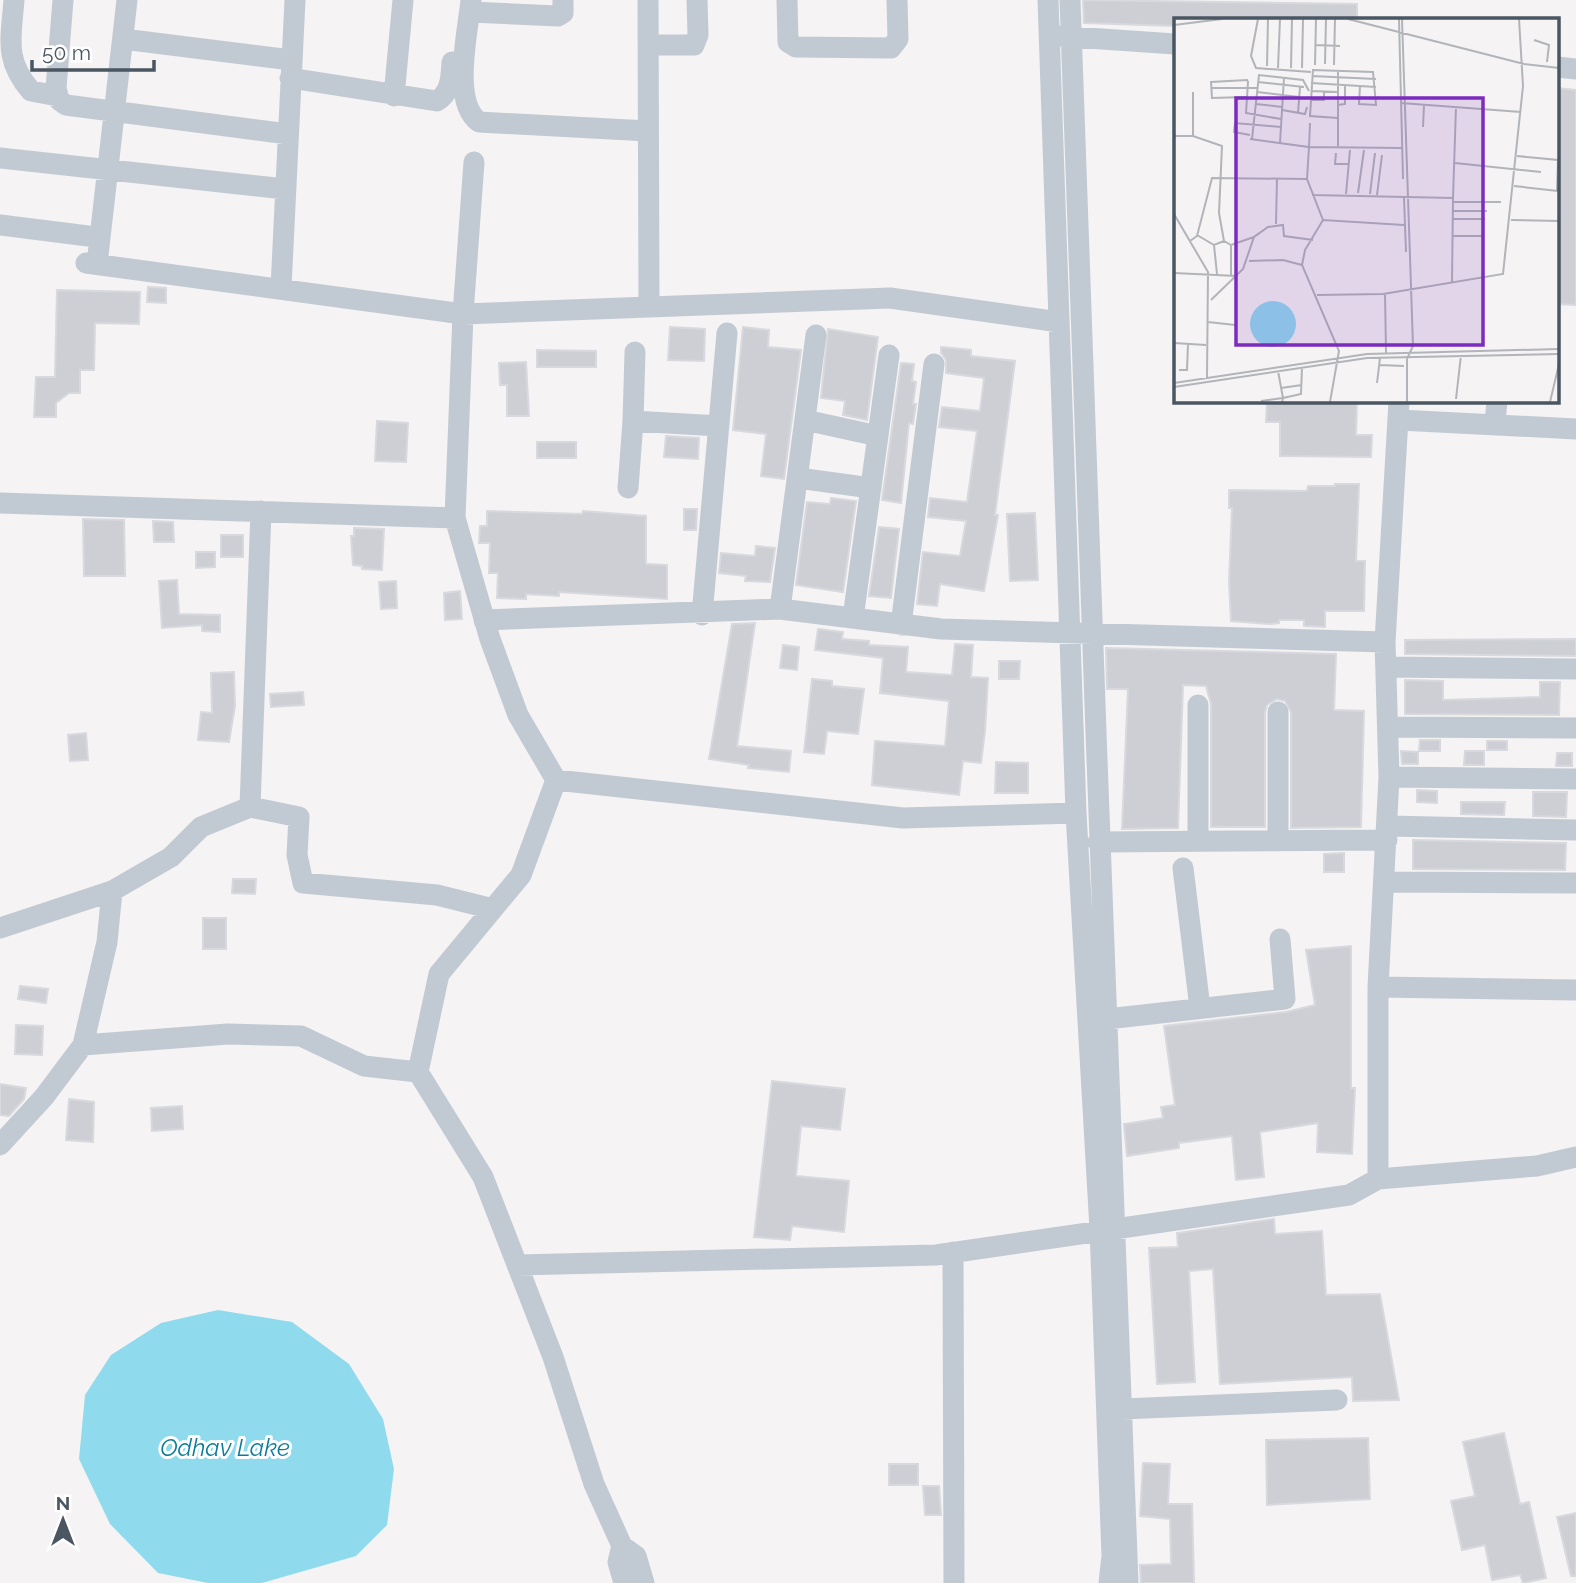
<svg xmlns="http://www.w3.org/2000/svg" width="1576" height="1583" font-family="Raleway,sans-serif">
<rect width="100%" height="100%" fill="#f5f3f3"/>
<!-- water -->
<path fill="#90daee" d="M218,1310l74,12 57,42 34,55 11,50 -7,56 -31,31 -94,27h-54l-50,-10 -48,-49 -31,-65 6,-64 26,-40 50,-32z"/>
<!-- building -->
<path fill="#cdcfd5" stroke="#d7d9de" stroke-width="2" d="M1083,0l274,4v15h-182v7l-91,-3z
M1557,88l19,2v215l-19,-1z
M148,287l18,1v15l-19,-1z
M57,290l83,2 -1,32 -44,-1 -1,47h-14v23h-11l-13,10v14h-22l2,-40h19z
M670,327l35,2 -1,32 -36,-1z
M743,327l26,3 -1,17 33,3 -17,129 -23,-3 5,-42 -33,-4z
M828,329l50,8 -11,83 -24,-5 2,-14 -24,-3z
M941,347l30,3v6l44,5 -20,154h3l-14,76 -44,-7 -3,22 -20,-2 6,-52 37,4 6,-35 -38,-4 2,-19 37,4 10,-71 -38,-4 3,-20 38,4 4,-33 -38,-5v-13l-5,-7z
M537,350l59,1v16h-59z
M526,362l3,54h-22v-31h-7l-1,-22z
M901,363l13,1 -2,17 4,1 -3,22h3l-3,20 -4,-1 -8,80 -19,-3z
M1267,401h90l-1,34h16l-1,22 -91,-1v-34h-14z
M377,421l31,2 -2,39 -31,-1z
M666,436l33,2 -1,21 -34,-2z
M537,442h39v16h-39z
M1335,484h24l-3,77h9l-1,50h-39v16l-21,-1v-6h-25v3l-10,1 -38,-3 -2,-39 3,-74h-3v-18l78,1 1,-5h27z
M831,498l25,3 -13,91 -47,-7 11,-83 23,2z
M684,509h13l-1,21h-12z
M487,511l95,3 1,-3 63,5v48l21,1v34l-108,-7v4l-33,-2v5l-29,-1 1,-25h-9l1,-30h-11l1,-17h7z
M1035,513l3,67 -28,1 -3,-67z
M83,519l41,1 1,56h-41z
M153,521l20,1 1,20h-20z
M879,527l20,2 -8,69 -22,-2z
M354,528l30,1 -2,41 -20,-1v-3l-9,-1 -2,-29h3z
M221,535h22v22h-22z
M756,546l19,2 -5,34 -25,-1 1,-5 -27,-3 2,-20 34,3z
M196,552h19v15l-19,1z
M177,580l2,34 41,1v17l-18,-1v-6l-40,3 -3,-47z
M396,581l1,27 -16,1 -2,-27z
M460,591l2,28 -17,1 -1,-27z
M755,623l-18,123 54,5 -2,21 -41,-4 1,-3 -40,-6 23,-135z
M818,629l25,3 -1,7 27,2v4l39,2 -2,25 46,3 3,-31 18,1 -2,32 17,1 -3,53 -4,32 -18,-2 -4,34 -87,-10 3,-44 70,5 4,-45 -69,-8 3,-35 -68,-8z
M1576,639v17l-171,-2v-14z
M783,645l16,2 -2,23 -17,-2z
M1106,648l230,6 -2,56 30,1 -3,116 -70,1v-116l-6,-11 -8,-2 -10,6 -2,7v115h-54v-123l-5,-18 -23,-1 -5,143 -56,1 6,-140h-21z
M999,661h21l-1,18h-20z
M234,672l1,34 -6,36 -31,-2 3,-28 11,1 -1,-40z
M812,679l20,2v5l32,3 -6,45 -31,-3 -3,23 -20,-2z
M1405,680l38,1v19l97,-3v-15h20l-1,33 -154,-1z
M303,692l1,13 -33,2 -1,-13z
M86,733l2,27 -18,1 -2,-26z
M1420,740h20v11h-21z
M1487,741h20v9h-20z
M1401,751l17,1v12h-16z
M1465,751h19v14h-20z
M1557,753h15v13h-16z
M996,762l32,1v30h-33z
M1417,790l20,1v12l-20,-1z
M1533,792h34l-1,25 -33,-1z
M1461,802h44l-1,13 -43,-1z
M1413,840l153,3 -1,27 -152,-1z
M1344,853v19h-20v-18z
M233,879h23l-1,15 -23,-1z
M203,918h23v31h-23z
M1351,946v142h4l-3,66 -35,-2 1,-29 -58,9 4,45 -28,3 -4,-44 -53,7v5l-52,8 -3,-32 39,-6 -2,-11 14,-2 -11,-79 122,-14 29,-7 -9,-55z
M20,986l28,3 -2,14 -28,-4z
M16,1025l27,1 -1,29 -27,-1z
M772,1081l73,8 -5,41 -39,-4 -5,50 53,5 -5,51 -52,-6 -2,14 -36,-3z
M0,1084l26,4 -2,11 -15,17 -9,-1z
M69,1099l25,3 -1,40 -27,-2z
M182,1106l1,23 -31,2 -1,-23z
M1274,1219l1,15 47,-3 4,64 54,-1 19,106 -46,1 -1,-24 -132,7 -7,-115 -24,2 6,111 -38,2 -8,-136 29,-1 -1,-14z
M1504,1433l16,71 9,-2 17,76 -23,5 -3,-8 -28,5 -7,-35 -23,5 -11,-49 24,-5 -12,-54z
M1368,1438l2,61 -103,6 -1,-65z
M1143,1463l27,1 -2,40h24l2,79h-53l-1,-18 31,-1 -1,-45 -30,-3z
M889,1464h29v21h-29z
M923,1486h16l2,29h-16z
M1576,1513v63h-5l-14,-59z"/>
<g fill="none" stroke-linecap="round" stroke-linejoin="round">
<!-- minor -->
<path stroke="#c1cad2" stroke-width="21" d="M14,0c-3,39 -10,60 17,91l27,5
M63,0l-7,88 3,12 7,5 222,29
M471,0c-3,32 -20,102 8,122l169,9
M648,0l1,307
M787,0l1,42 8,5 95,1 7,-9 -1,-39
M1048,0l28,813 24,416 12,327 -3,27
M1070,0c16,528 40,1055 58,1583
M470,12l88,4 5,-3v-13
M1058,36l117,8
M123,39l168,21
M648,45h46l4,-10 -1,-35
M1557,67l19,2
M290,78l147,23c14,-9 14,-23 15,-39
M394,96l9,-96
M0,158l285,31
M0,225l88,11
M86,263l377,51 11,-152
M97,264l30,-264
M281,288l14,-288
M635,352l-2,69 86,5
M805,420l73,16
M1399,420l177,9
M1495,423l2,-22
M798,478l73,10
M628,488l5,-67
M0,503l455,15
M780,609l36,-274
M702,615l25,-282
M853,618l36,-263
M484,620l296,-11 161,20 444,13 4,135 -11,210v192
M901,625l33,-261
M1385,642l14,-241
M1386,667l190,2
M1198,705v135
M1278,712v128
M1388,727l188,1
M1389,777l187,2
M556,780l-38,-65 -28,-76 -35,-121 8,-204 427,-16 169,24
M250,807l11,-296
M1388,826l188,4
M1098,842l289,-2
M1183,868l17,140
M1384,882l192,1
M0,928l112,-37
M1378,987l198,3
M1107,1019l178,-20 -5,-60
M83,1045l145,-11 73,2 63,30 54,6
M0,1145l44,-48 39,-52 24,-103 5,-51 59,-34 30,-30 49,-20 49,10 -2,38 6,28 134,12 56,14
M953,1252l1,331
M517,1265l419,-10 413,-60 29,-16 159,-13 39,-9
M1122,1409l215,-9
M622,1546l-4,16 6,21
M644,1583l-8,-27 -14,-10 -28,-62 -41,-127 -70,-180 -65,-105 21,-98 82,-99 35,-95 347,38 173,-5"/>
</g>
<g text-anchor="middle" stroke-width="6" stroke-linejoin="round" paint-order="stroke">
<!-- water labels -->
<g font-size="24" font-style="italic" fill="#0c7c9b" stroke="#fff">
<text x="225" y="1456">Odhav Lake</text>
</g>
</g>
<!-- overview -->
<g transform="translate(1174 18)">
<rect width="385" height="385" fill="#f5f3f3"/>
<path d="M76 306a23 23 0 1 1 46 0a23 23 0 1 1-46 0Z" fill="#90daee"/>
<path fill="none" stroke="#b1b4b9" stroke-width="2" d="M84,1l-7,37 5,12 55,4M174,1l176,45 35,4M225,1l4,160M228,1l11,327 -6,13v43M0,7l48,-6M360,22l15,5 -2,17M141,27l25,1M151,46l1,-45M141,47l1,-46M160,47l1,-46M93,48l1,-47M104,50l2,-49M117,50l1,-49M128,50l1,-49M164,52v76M138,58l64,3M84,64l46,5M137,65l65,4M37,70h46M137,73l27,1M83,74l42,5M72,79l-34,1 -1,-16 36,-2 1,2 -2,31 35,6M136,82h14v-8M227,85l120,9M82,86l26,3M164,87l7,-1v-19M108,92l23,4 2,-7M124,95l2,-26M164,100l-28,-2 3,-46 60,2 3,33 -17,-1 1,-18M249,109l1,-22M76,117l-16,-3 1,-9 46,4M0,118h19l29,10 -3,67 5,28 -10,4 -17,-10M19,118v-44M76,121l59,8 1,-24M78,121l7,-64 44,5 6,11M106,125l4,-65M162,135l-1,11h14M343,138l41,4 -1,31M281,145l86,9M340,168l44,5M184,175l6,-43M172,176l4,-44M196,176l5,-41M138,177l141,3 -1,84M203,177l5,-40M230,180l2,54M279,180l3,-91M279,184h48M279,193h34M0,196l34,58 -1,106M279,201h32M149,202l-16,-41 2,-32 93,1M337,202l48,1M102,206l1,-46M279,218h31M16,223l7,-5 15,-58 95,1M50,223l7,4 23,-8M40,227l3,29M57,227v30M75,243l34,-1 19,5M0,255l63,3M211,275l1,60M143,277l66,-1 120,-20 20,-188 -4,-67M37,282l32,-31 11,-32 14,-10 15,-2 1,11 29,4M34,304l27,3M0,325l32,2M206,347l24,1M5,352h8l1,-26M104,353l5,27 18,-4 1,-27M0,365l193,-29 192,-5M203,365l3,-25M0,369l193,-29 192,-4M107,370l21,-3M282,381l5,-44M87,383l22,-3 -1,4M156,384l9,-51 -37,-86 3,-15 18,-30 81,5M376,384l9,-38"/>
<path fill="#7b2cbf" fill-opacity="0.15" stroke="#7b2cbf" stroke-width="3.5" d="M62,80h247v247h-247z"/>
<rect width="385" height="385" fill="none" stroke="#4a5661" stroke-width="3.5"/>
</g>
<!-- north arrow -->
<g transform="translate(63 1520)" stroke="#ffffff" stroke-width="5" paint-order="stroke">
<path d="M0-5L12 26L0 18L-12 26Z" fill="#4a5661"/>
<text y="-10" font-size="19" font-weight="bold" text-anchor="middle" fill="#4a5661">N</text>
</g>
<!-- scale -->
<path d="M32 60v10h122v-10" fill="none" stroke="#4a5661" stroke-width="3.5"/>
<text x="42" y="60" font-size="21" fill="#4a5661" stroke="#ffffff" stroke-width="5" paint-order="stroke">50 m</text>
</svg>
